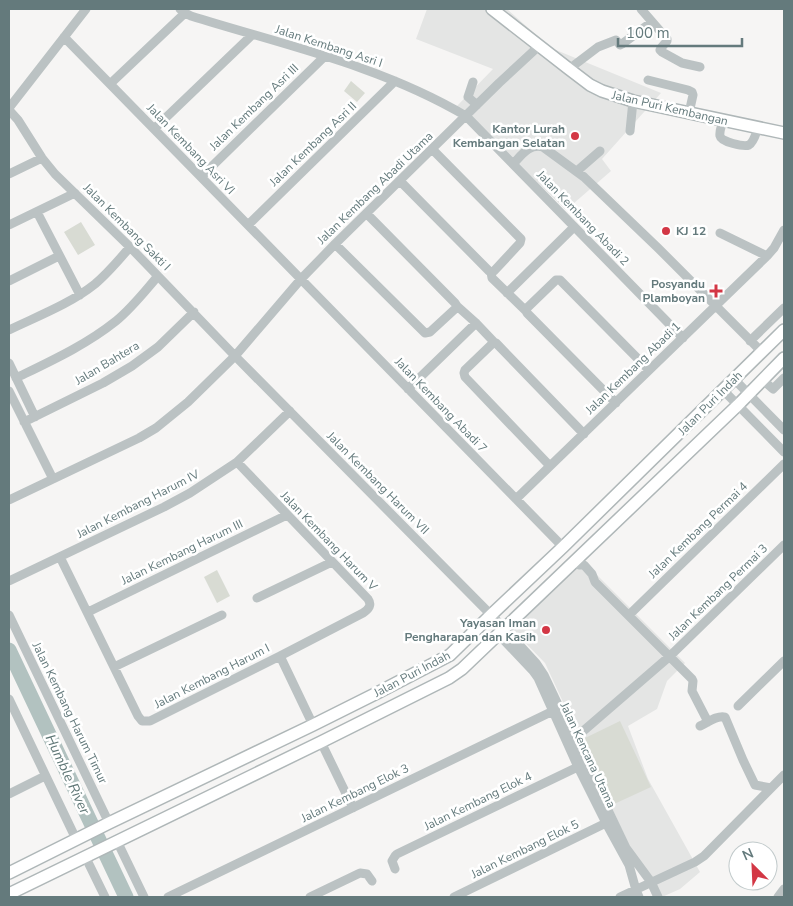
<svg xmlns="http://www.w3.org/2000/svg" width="793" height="906" font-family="'Nunito Sans',sans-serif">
<rect width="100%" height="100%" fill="#f6f5f4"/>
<!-- built -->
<path fill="#e4e5e4" d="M427,9h80l44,39 110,45 -59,66 9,12 -45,39 -109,-104 36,-37 -77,-30z
M576,554l109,109 -18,18 -10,28 -29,17 20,53 52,93 -20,17 -18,8h-9l-108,-234 -39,-40z"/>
<!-- green -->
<path fill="#d8dbd3" d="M351,81l14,12 -8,9 -13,-11z
M81,222l14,23 -17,10 -14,-23z
M217,570l13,26 -13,7 -13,-26z
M620,721l31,66 -39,18 -31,-65z"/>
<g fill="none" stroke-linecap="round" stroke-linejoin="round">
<!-- river -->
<path stroke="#b2c2c0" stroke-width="15" d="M9,650l117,247"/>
<!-- major casing -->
<g stroke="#afb7b8" stroke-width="14">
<path id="major" d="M492,9l77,60 21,16 12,6 31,10 151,32
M9,873l100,-50 204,-98 66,-33 71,-37 41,-40 72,-68 221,-217
M9,894l312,-152 128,-64 13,-9 276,-264 46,-47"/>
</g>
<!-- minor -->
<path stroke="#bbc2c3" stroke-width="9" d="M180,9l5,4 6,3c93,29 191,50 275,100l217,222
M641,9l26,30v2l-6,7 -1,2 2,2 20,11 18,4
M64,37l499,510
M569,69l29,-22 18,-7 4,5 2,-1 30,-22
M648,80l40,10 4,2 1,3 -4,18
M473,82l-5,15 9,8
M110,84l75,-71
M9,108l77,-99
M9,110l9,10 24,38 13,16 75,73 105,109 269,272 32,35 8,12 82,173 25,34 7,15
M723,120c-1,5 -4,11 -3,16 1,6 24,11 29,9 5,-3 7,-12 9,-17
M154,129l98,-94
M630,131l3,-30
M513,164c8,-8 16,-21 30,-17l41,30 74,71 104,104
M577,171l23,-20
M9,174l33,-16
M201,177l124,-121
M400,181l89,90 2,1 3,-1 26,-28 1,-4 -89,-90
M37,212l43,83
M9,225l66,-32
M248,225l147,-144
M720,233l47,23
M335,244l90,89 5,-1 25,-23 2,-3 -2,-3 -88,-89
M491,272l1,6 34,33
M9,281l50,-25
M507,293l67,-66
M457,306l19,17 19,20
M9,330c29,-14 61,-26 86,-46 13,-11 24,-24 35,-37
M750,341l34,-33
M9,363l26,54
M16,378c35,-17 70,-33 100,-57 16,-13 29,-30 42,-45
M734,379l50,51
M763,380l10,9 11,-11
M408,389l68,-66
M723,390l61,62
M9,391l44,88
M616,403l-89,-90 -1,-2 1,-3 29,-28h4l89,90
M24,422l79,-39 29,-17 26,-19 36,-35
M237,462l131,137c4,6 1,10 -5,14l-83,43
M550,466l-85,-89 -1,-4 1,-3 27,-26 4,-1 88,91
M516,499l251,-243 7,-8 10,-18
M9,500l130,-62 17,-10 32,-26 47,-46 66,-77 34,-35 164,-161 40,-37
M60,557l78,159 4,5h8l130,-65 33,69
M575,560l4,5h5l8,9 3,8 97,97 1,2 -1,10 16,31
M9,581l155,-74 26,-14 47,-31 53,-51
M257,598l75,-36
M88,612l199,-97
M9,615l100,208
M629,615l155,-151
M498,634l35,37 5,7 40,89 28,56 23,42 7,25 3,7
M114,667l108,-52
M9,699l67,140
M738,706l46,-45
M700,726c7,-3 17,-11 25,-9l18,43 12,25 16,3
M574,739l96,-83 114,-111
M321,742l32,66
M9,794l36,-18
M117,841l27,56
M85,856l20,41
M395,869l-3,-8 3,-5 2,-2 187,-90
M168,897l385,-186
M310,897l50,-24 7,1 5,7
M454,897l152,-74
M620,897l75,-35 9,-6 80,-81
M778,897l6,-8"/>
<!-- major -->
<use href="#major" stroke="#fff" stroke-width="11"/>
</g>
<!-- markers -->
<g fill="#d33745" stroke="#fff" stroke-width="2">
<circle cx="575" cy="136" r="5"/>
<circle cx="666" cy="231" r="5"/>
<path d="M713.5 283.5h5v5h5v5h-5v5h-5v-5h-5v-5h5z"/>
<circle cx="546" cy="630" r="5"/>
</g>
<g text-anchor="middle" stroke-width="5" stroke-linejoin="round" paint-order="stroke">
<!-- street labels -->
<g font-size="12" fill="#647a7c" stroke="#fff">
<text transform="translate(329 46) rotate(18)" y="4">Jalan Kembang Asri I</text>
<text transform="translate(254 107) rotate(-44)" y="4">Jalan Kembang Asri III</text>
<text transform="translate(670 108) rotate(13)" y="4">Jalan Puri Kembangan</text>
<text transform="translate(313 144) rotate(-44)" y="4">Jalan Kembang Asri II</text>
<text transform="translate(191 149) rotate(46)" y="4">Jalan Kembang Asri VI</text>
<text transform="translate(375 188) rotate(-44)" y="4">Jalan Kembang Abadi Utama</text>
<text transform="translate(583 218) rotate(46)" y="4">Jalan Kembang Abadi 2</text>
<text transform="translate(127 227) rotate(45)" y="4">Jalan Kembang Sakti I</text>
<text transform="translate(107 363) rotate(-31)" y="4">Jalan Bahtera</text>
<text transform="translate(633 368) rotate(-44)" y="4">Jalan Kembang Abadi 1</text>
<text transform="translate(710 403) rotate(-45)" y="4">Jalan Puri Indah</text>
<text transform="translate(441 405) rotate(46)" y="4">Jalan Kembang Abadi 7</text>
<text transform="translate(378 483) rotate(45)" y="4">Jalan Kembang Harum VII</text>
<text transform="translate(138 504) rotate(-27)" y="4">Jalan Kembang Harum IV</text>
<text transform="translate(698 530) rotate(-44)" y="4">Jalan Kembang Permai 4</text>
<text transform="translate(329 541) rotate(46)" y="4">Jalan Kembang Harum V</text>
<text transform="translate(182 552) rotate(-26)" y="4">Jalan Kembang Harum III</text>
<text transform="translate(718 592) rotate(-44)" y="4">Jalan Kembang Permai 3</text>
<text transform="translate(412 674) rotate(-28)" y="4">Jalan Puri Indah</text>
<text transform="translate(212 676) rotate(-27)" y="4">Jalan Kembang Harum I</text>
<text transform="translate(70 713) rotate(64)" y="4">Jalan Kembang Harum Timur</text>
<text transform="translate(588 755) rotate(65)" y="4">Jalan Kencana Utama</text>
<text transform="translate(355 793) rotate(-26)" y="4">Jalan Kembang Elok 3</text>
<text transform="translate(478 801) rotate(-26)" y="4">Jalan Kembang Elok 4</text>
<text transform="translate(525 849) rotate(-26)" y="4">Jalan Kembang Elok 5</text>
</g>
<!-- poi labels -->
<g font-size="12" font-weight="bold" fill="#647a7c" stroke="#fff" text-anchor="end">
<text x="565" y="133">Kantor Lurah<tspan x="565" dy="14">Kembangan Selatan</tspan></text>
<text x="676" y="235" text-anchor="start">KJ 12</text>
<text x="705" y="288">Posyandu<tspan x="705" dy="14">Plamboyan</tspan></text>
<text x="536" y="627">Yayasan Iman<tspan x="536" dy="14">Pengharapan dan Kasih</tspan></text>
</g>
<!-- water labels -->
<g font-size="14" font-style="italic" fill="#5f7776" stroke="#fff">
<text transform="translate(68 774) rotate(65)" y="5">Humble River</text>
</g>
</g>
<!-- border -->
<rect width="793" height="906" fill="none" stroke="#647a7c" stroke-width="20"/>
<!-- north arrow -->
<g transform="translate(753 866) rotate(336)"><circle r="24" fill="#ffffff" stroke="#c1cacb"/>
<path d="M0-4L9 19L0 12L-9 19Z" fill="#d33745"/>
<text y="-8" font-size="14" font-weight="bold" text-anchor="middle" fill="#647a7c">N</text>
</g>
<!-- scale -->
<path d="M618 38v8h124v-8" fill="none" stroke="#647a7c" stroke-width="2.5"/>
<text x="626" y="38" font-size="15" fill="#647a7c" stroke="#ffffff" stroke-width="4" paint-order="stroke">100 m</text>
</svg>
